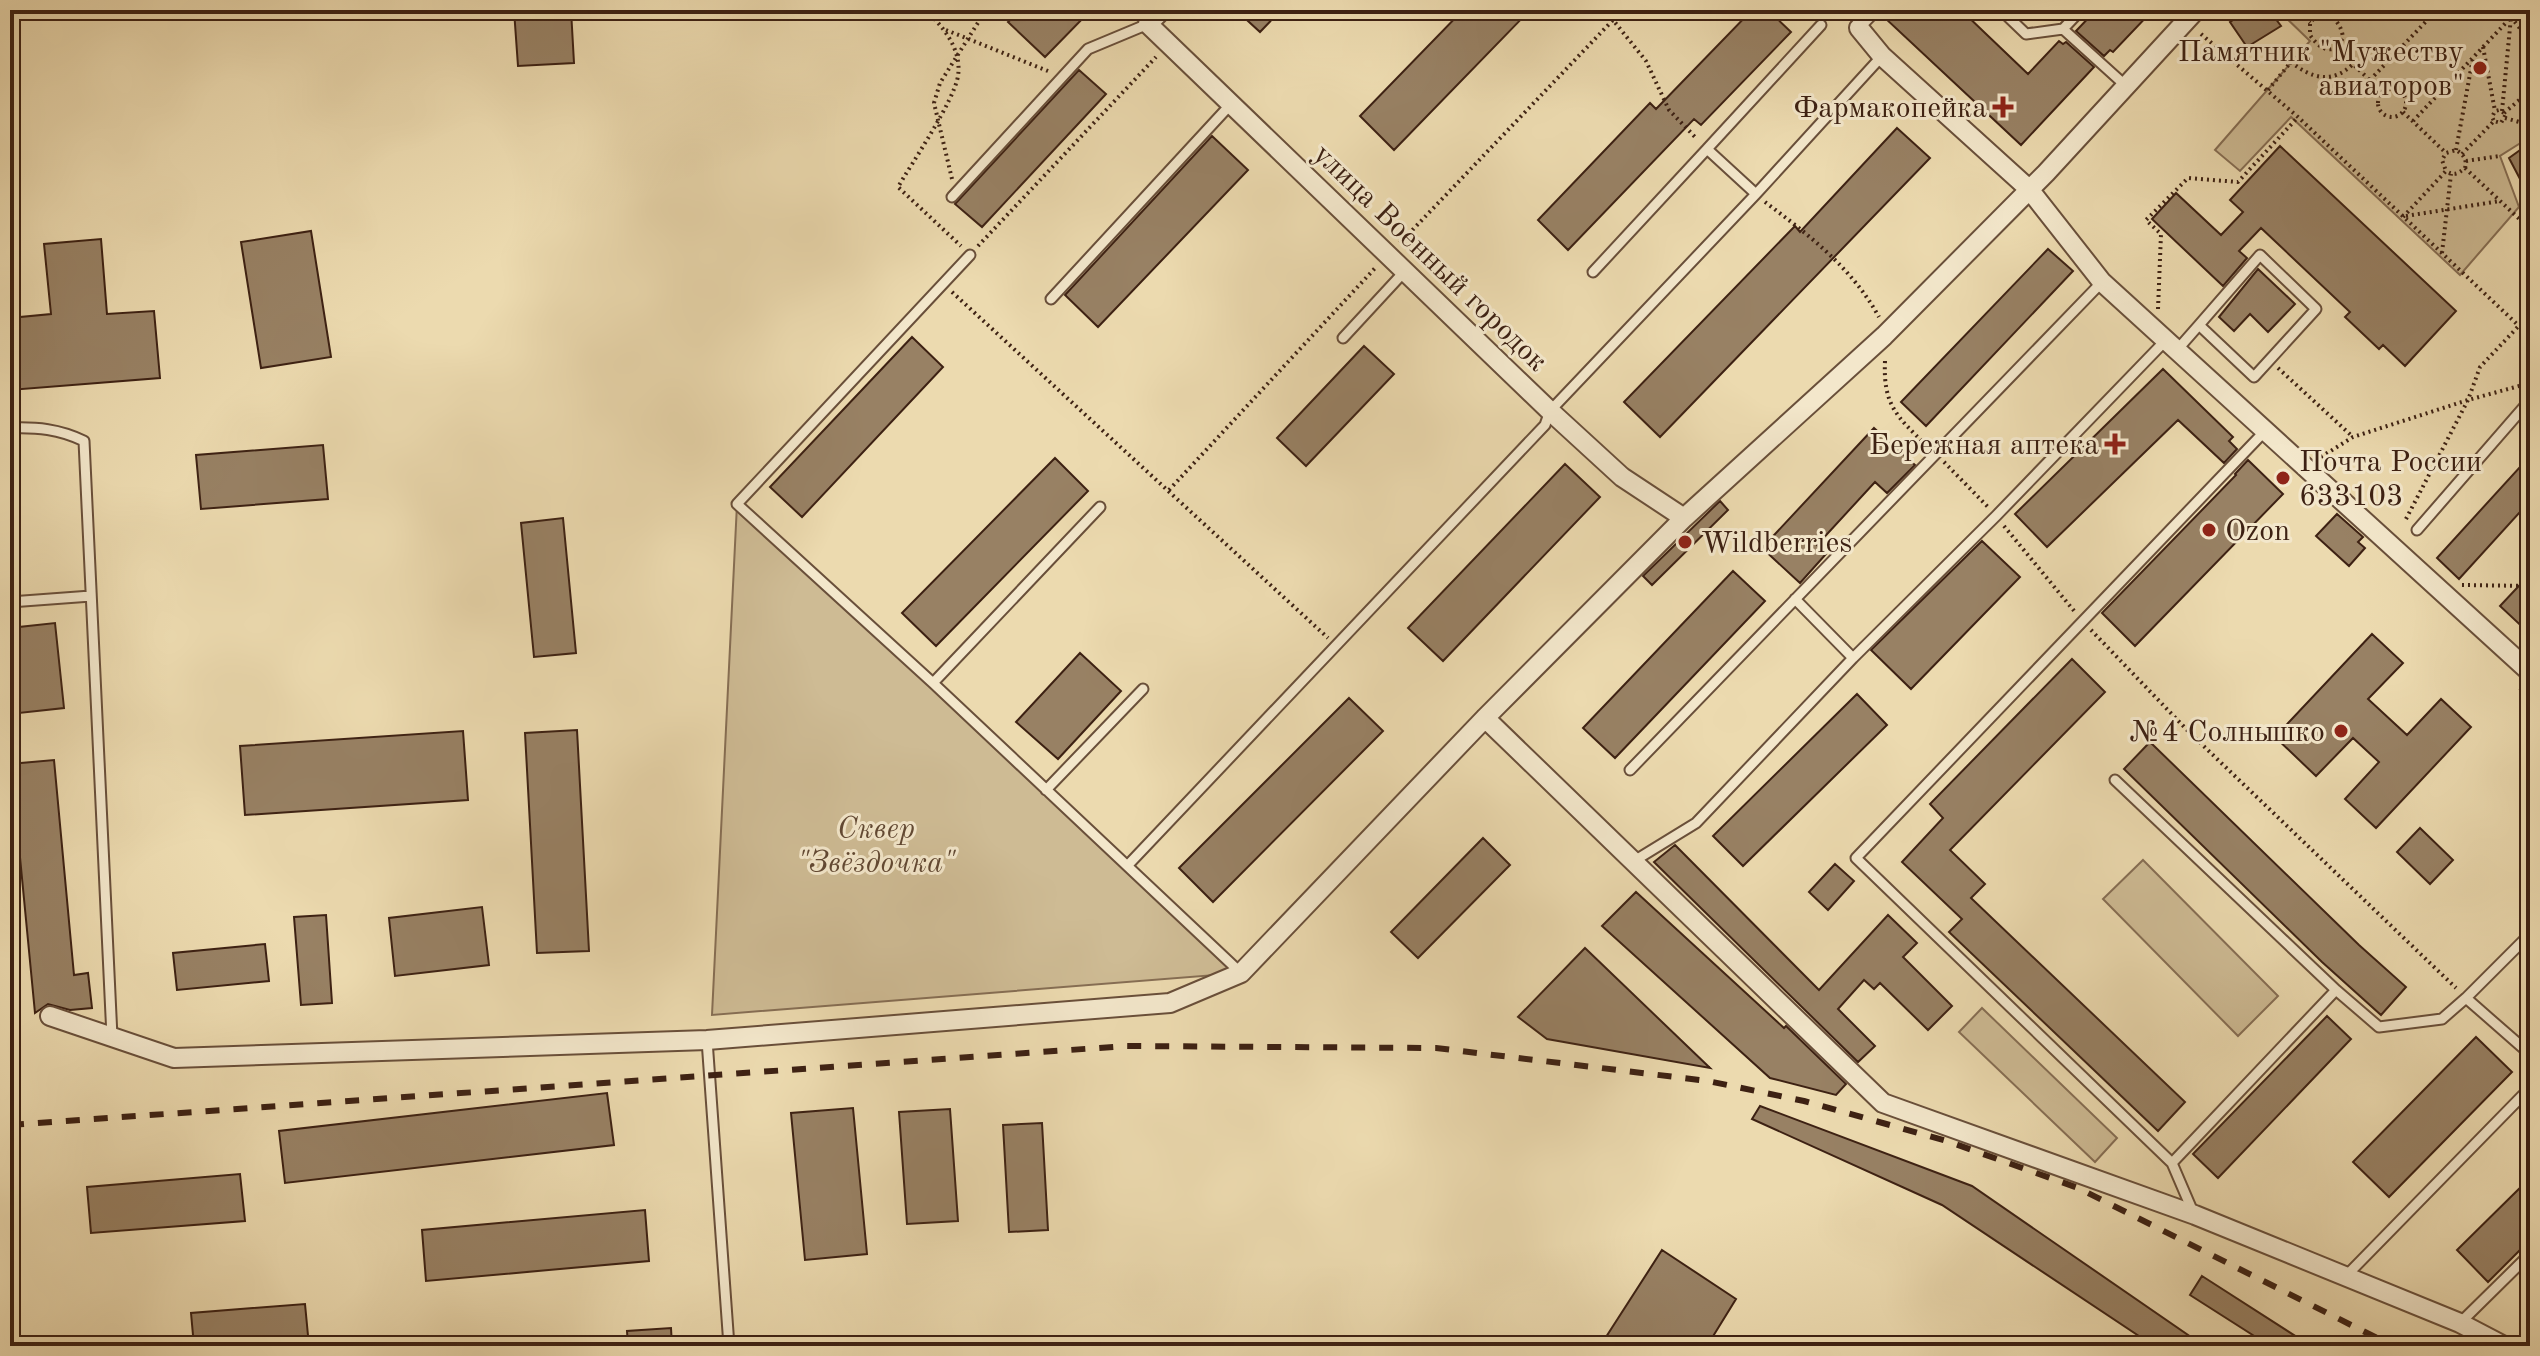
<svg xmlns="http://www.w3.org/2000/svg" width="2540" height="1356" font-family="'Old Standard TT',serif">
<rect width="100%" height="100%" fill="#ecdaaf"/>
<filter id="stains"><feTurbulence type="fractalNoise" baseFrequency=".0025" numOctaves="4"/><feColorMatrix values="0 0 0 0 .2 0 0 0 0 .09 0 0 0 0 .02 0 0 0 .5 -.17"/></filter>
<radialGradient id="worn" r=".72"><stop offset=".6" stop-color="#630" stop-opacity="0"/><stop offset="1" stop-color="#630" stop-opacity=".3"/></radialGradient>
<!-- green -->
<path fill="#cebb94" stroke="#866e54" stroke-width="2" d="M2278,10h252v127l-30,19 19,51 -59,68 -169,-158 -51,54 -25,-21 95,-109z
M737,504l504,469 -529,42z
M2143,860l135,136 -40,40 -135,-137z
M1982,1008l135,130 -22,24 -136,-130z"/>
<!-- building -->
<path fill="#988164" stroke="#3d2113" stroke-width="2" d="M514,10h57l3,53 -56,3z
M1021,10h70l-46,47 -37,-35z
M1236,10h45l-21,22z
M1463,10h67l-136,140 -34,-34z
M1752,10h16l23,22 -90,93 -7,-6 -126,131 -30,-30 112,-117 6,6z
M1892,10h69l67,64 31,-33 4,3 3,-2 28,25 -73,78 -136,-127z
M2096,10h57l-40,42 -3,-2 -6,6 -28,-25z
M2249,10h20l12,16 -34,21 -17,-25z
M1079,70l27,24 -124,133 -27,-23z
M1897,128l33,30 -270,279 -36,-35 171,-176 5,6z
M1212,136l36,34 -150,157 -33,-32z
M2530,143v55l-21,-40z
M2280,146l176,165 -51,55 -22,-21 -4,4 -34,-32 5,-5 -89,-84 -22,23 8,7 -24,28 -71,-67 24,-26 45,42 22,-23 -13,-12z
M311,231l20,126 -70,11 -20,-126z
M101,239l6,75 47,-3 6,67 -150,12v-72l41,-4 -7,-70z
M2048,249l25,22 -147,155 -25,-24z
M2258,269l37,35 -27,28 -18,-18 -16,17 -15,-14z
M912,337l31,30 -141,150 -32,-30z
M1364,346l30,28 -88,92 -29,-28z
M2163,369l70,68 -4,4 8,8 -13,14 -46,-43 -131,127 -32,-33z
M1874,428l41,37 -28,28 -12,-11 -58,63 9,9 -26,29 -38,-35z
M323,445l5,54 -127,10 -5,-54z
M2530,456v45l-71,78 -22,-21z
M1055,458l33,33 -152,155 -34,-33z
M2248,460l35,34 -148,152 -33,-33 134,-138 -1,-1z
M1565,464l35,33 -157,164 -35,-33z
M1720,501l8,9 -76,75 -9,-9z
M2337,514l26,23 -5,5 7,6 -16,18 -33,-30z
M563,518l13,135 -42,4 -13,-134z
M1982,541l38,36 -109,112 -40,-39z
M1733,571l32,30 -150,157 -32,-30z
M2530,574v60l-30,-28z
M55,623l9,85 -54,6v-86z
M2372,634l31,29 -35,36 39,36 34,-36 30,28 -95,101 -31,-29 34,-37 -26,-24 -37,38 -41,-39z
M1080,653l41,38 -63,68 -42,-37z
M2072,659l33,33 -155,158 35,34 -14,14 214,204 -27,29 -209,-199 13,-13 -60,-57 41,-44 -13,-14z
M1857,694l30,31 -144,141 -30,-30z
M1349,698l34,33 -170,171 -34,-34z
M577,730l12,221 -52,2 -12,-220z
M463,731l5,69 -223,15 -5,-69z
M2150,742l209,203 47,42 -25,28 -59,-53 -198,-193z
M54,760l20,215 14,-2 4,35 -22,2 -22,-6 -13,9 -19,-197 -6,1v-53z
M2420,828l33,32 -23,24 -33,-32z
M1483,838l27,27 -92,93 -27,-26z
M1675,845l144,145 69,-75 29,28 -14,14 49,49 -24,24 -48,-47 -6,6 -10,-9 -26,29 37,37 -17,16 -204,-200z
M1835,864l19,17 -26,29 -19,-18z
M1636,892l148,136 2,-2 60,58 -10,11 -66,-17 -168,-152z
M482,907l7,58 -94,11 -6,-58z
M326,915l6,88 -31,2 -7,-88z
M265,944l4,37 -92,9 -4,-37z
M1585,948l125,120 -163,-29 -29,-22z
M2327,1016l24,23 -133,139 -25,-24z
M2476,1037l36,35 -123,125 -36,-35z
M607,1093l7,52 -329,38 -6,-52z
M1760,1106l212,80 232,160h-50l-212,-141 -190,-86z
M853,1108l14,146 -62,6 -14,-147z
M950,1109l8,112 -51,3 -8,-112z
M1042,1123l6,107 -39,2 -6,-107z
M240,1174l5,47 -154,12 -4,-46z
M2530,1178v62l-42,42 -31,-32z
M645,1210l4,51 -223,20 -4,-51z
M1662,1250l74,49 -29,47h-88l-13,-9z
M2202,1276l109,70h-41l-80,-51z
M305,1304l4,42h-115l-3,-33z
M671,1328l1,18h-44l-1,-15z"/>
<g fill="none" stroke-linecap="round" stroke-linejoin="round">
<!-- service casing -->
<g stroke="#694f3a" stroke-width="13">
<path id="service" d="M2001,10l25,24 37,-5 63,57
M1859,28l18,-18
M2063,29l18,-19
M1707,149l114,-124
M952,197l136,-148 60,-25
M970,255l-233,249 196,179 308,290
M1593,272l114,-123 49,45
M1051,299l180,-195
M1343,338l61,-66
M2177,350l22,-25 55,52 62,-68 -56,-54 -61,70
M10,428c27,-1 49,1 74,13l28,596
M2417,530l113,-130
M1795,599l58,59
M10,602l81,-6
M933,683l167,-176
M1630,770l472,-488
M2115,780l221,210
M1046,790l97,-101
M1634,861l62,-38 157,-165 143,-142 170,-176
M1128,865l417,-440 5,-14 206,-217 126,-138
M2530,934l-64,64 64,56
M707,1040l22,306
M2172,1163l164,-173 43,37 63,-8 24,-21
M2193,1212l-21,-49 -316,-305 409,-427
M2346,1276l177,-181
M2460,1323l70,-69"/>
</g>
<!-- minor casing -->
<g stroke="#694f3a" stroke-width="22">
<path id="minor" d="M1162,10l-14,14 402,387 72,66 62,41
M1859,28l23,28 147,133 73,93 428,390
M1485,718l398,385 312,112 265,108 44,23
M50,1016l124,42 533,-18 463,-37 71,-30 244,-255 199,-200 200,-182 162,-163 150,-163"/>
</g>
<!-- path -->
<path stroke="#3d2113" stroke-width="4" stroke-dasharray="2 4" stroke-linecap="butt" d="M926,10c17,17 36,39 32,66 -4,25 -46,87 -60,111l63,59
M1602,10l11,10 10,-10
M1835,10l11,8
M2296,10l14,13
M2511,17l19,24
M2335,19l9,-9
M946,30l102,41
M2201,34l97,83 221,209
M2337,47c-11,7 -21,-3 -27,-12v-12l6,-7 13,-1c8,5 13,13 14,23l-6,9 16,17
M2483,47l12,64
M2370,80l67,-70
M2378 103a14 14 0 1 1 28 0a14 14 0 1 1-28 0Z
M2268,90l23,-28c21,17 42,22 62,2l30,29
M2502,111l9,-94
M2403,112l43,41
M2504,113l26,-22
M2505,118l25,7
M2413,121l105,-111
M2456,150l17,-92
M2462,154l32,-33 7,2 5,-9 -7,-4 -4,1 -3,6 2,4
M2466,161l34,-5
M2465,168l65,61
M952,179l-18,-76 6,-20 46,-73
M1765,202c44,33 87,66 114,115
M2406,216l94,-15
M2403,217l43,-46c8,5 12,3 19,-3 2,-9 -1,-13 -9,-18l-10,3 -4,7 4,11
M1400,243l213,-223 33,41 23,49 28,29
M978,246l178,-189
M2442,253l9,-79
M952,292l376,346
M2158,309l3,-75 -15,-14 42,-42 50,4 60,-65
M1885,361c-2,43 11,55 41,84
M2278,368l75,69
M2321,457l32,-20 115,-37 62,-17
M1944,462l44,45
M1169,490l208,-224
M2406,519l62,-119 12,-33 50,-53
M2004,526l71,86
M2462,585l68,1
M2091,630l99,103 266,255
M2520,688l10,10"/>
<!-- service -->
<use href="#service" stroke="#f3e7cb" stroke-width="9"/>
<!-- minor -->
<use href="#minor" stroke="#f3e7cb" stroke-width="18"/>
<!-- rail -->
<path stroke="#3d2113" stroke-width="6" stroke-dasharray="14 14" stroke-linecap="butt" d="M10,1125l1116,-79 310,2 272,33 96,20 143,40 131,47 315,158"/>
</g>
<!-- markers -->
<g fill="#8f2418" stroke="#f3e7cb" stroke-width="3">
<circle cx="2480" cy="68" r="8"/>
<path d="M1999 95h8v8h8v8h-8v8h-8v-8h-8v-8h8z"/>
<path d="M2111 432h8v8h8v8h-8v8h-8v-8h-8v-8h8z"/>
<circle cx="2283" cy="478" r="8"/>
<circle cx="2209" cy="530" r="8"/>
<circle cx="1685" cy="542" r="8"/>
<circle cx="2341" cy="731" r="8"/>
</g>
<g text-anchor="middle" stroke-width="6" stroke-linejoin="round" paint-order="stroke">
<!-- poi labels -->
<g font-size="30" fill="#3d2113" stroke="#f3e7cb" text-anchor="end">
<text x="2464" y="61">Памятник "Мужеству<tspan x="2464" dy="34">авиаторов"</tspan></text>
<text x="1987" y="117">Фармакопейка</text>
<text x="2099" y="454">Бережная аптека</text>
<text x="2299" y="471" text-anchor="start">Почта России<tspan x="2299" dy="34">633103</tspan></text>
<text x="2225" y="540" text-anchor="start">Ozon</text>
<text x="1701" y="552" text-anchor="start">Wildberries</text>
<text x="2325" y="741">№4 Солнышко</text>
</g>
<!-- street labels -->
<g font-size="30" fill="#3d2113" stroke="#f3e7cb">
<text transform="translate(1431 257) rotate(44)" y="10">улица Военный городок</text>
</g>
<!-- park labels -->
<g font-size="30" font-style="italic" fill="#614833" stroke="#f3e7cb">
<text x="876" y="838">Сквер<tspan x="876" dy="34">"Звёздочка"</tspan></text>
</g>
</g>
<!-- margin -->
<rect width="2540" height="1356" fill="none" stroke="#ecdaaf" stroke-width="40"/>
<rect x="12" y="12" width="2516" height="1332" fill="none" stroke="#3d2113" stroke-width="4"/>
<rect x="20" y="20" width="2500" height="1316" fill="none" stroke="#3d2113" stroke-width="2"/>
<rect width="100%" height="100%" filter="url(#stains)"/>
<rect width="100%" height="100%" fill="url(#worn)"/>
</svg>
